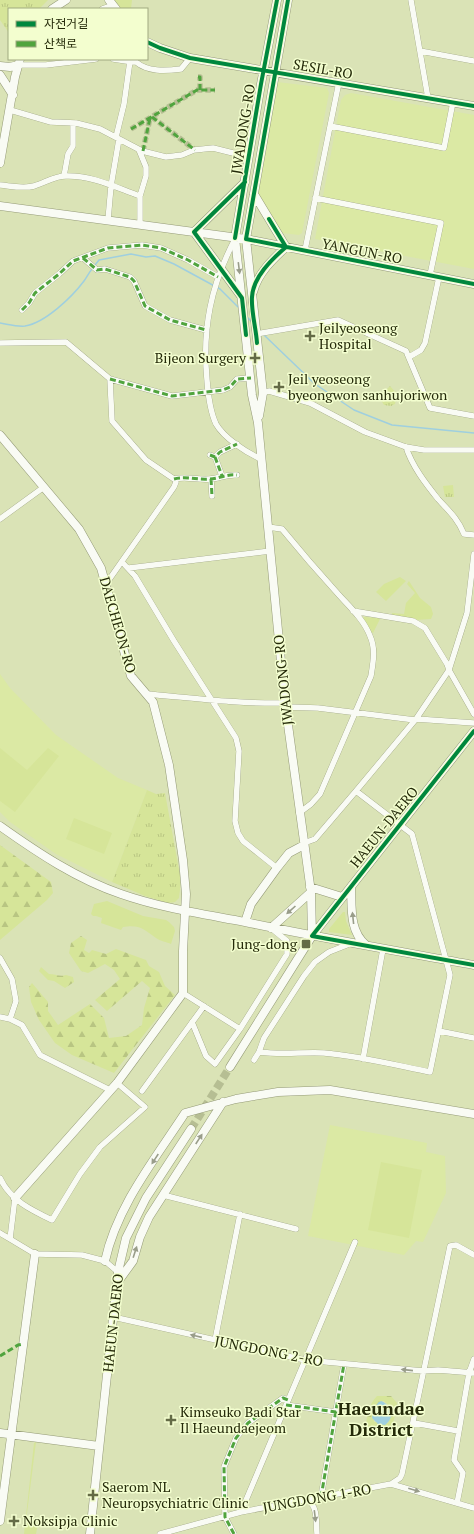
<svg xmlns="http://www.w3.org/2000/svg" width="474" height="1534" font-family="'PT Serif','Noto Sans KR',serif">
<defs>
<pattern id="forest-firs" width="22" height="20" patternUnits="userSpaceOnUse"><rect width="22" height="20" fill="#d6e599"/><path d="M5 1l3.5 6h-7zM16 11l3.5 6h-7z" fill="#b8c582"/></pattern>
<pattern id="park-tufts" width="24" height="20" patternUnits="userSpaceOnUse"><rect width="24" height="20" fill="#d6e599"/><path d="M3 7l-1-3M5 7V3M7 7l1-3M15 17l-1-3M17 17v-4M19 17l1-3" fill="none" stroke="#b8c582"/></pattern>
</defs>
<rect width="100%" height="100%" fill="#dae3b6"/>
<!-- built -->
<path fill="#dbe9a4" d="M277,82l50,6 2,5 -27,140 -3,2 -17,-2 -26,-40z
M351,93l123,22v154l-159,-30 26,-139 4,-5z
M0,674l10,14 46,47 62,43 29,12 -35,92 -56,-28 -46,-32 -10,-10z
M330,1125l97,18 -1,9 19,4 1,37 -23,49 -7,-1 -12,14 -96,-19z"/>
<!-- green -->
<path fill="#d6e599" d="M114,0h18l-1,9h-10z
M400,577l6,4 -20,20 -10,-9 8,-8z
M409,581l11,17 11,9 2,7 -2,5 -15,1 -24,-5v-2l12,1 2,-11 9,-10 -8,-9z
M364,617l14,1 2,1 -7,14 -2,-1 -8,-14z
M0,748l27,22 21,-22 11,8 -44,56 -15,-11z
M74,818l38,15 -8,21 -38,-15z
M107,901l36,15 23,4 3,2 5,5 1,4 -4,13c-4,-2 -11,-3 -15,-6 -12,-9 -17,-14 -33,-11l-2,3 -20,-7 1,-5 -6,-2h-3l-2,-2 3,-10z
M343,912h2l1,9 6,14 -23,-3v-3z
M381,1162l41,8 -13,68 -41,-8z
M36,1442l-10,79 12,2 -2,11h-12l10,-91z"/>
<!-- forest -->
<path fill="url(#forest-firs)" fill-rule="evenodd" d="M0,845l51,37 2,11 -6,7 -47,40z
M81,936l6,4 -3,10 5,3 3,-3 14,4 10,-5 30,11 3,6 10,6 6,14 10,9 -61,78 -42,-18 -17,-12 -16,-23 -8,-18 -2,-15 3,-4 16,19v9l10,14 32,-21 14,14 5,20 17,-2 16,-11 2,-17 6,-20 -8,-7 -35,30 -12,-11 25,-21 -6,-9 -9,-6 -17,9 -7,-2 -12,-18 2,-10z
M41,967l8,7c6,0 11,3 17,1l7,2 1,5 -9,6 -11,-7 -6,-1 -9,-9z
M377,1396h14l6,7 -1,9 -5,19 -15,-2 -4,2 -6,-1c0,-12 2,-25 11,-34zM384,1401l7,7 -3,15 -14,-1 -1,-12 6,-8z"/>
<!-- park -->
<path fill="url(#park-tufts)" d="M0,0h48l-9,9h-30v24l-9,-13z
M390,386l7,8 -2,10 -4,2 -7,-1 -6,-10 5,-2z
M453,485l1,12h-9l-2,-11z
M147,790l9,4 9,-1 15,82v15l-1,8 -4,4 -7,1 -23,-7 -33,-14z"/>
<!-- water -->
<path fill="#9fcfdf" d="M381,1401c11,4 14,17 4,24l-7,-1 -6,-6c1,-7 3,-14 9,-17z"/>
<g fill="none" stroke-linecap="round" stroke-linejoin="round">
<!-- stream -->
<path stroke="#9fcfdf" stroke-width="1.5" d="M95,265l4,-5 32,-6 15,3 9,-1 19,8 46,25 20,20
M246,316l6,6
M0,323c7,1 17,4 25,3 20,-3 47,-29 59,-45 3,-4 5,-9 9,-13
M264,335l51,49 39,26 38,15 82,8"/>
<!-- street-tunnel -->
<path stroke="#b6be93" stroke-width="5.5" stroke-dasharray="5.5 3" stroke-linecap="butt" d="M198,77h2v13
M152,117l43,33
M131,129l66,-39h18
M143,151l7,-33"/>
<!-- secondary-tunnel -->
<path stroke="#b6be93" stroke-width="8" stroke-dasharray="8 4" stroke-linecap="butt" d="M191,1129l39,-62"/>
<!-- street casing -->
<g stroke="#949a77" stroke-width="6">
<path id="street" d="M411,0l17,98
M102,9l11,-4
M420,51l54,10
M113,59l20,3
M136,62c12,10 29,9 45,7l9,-11
M18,65h28l50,-6
M10,110l41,12 25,1 24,6 42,22 24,6 16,-2 12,-5 19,-2 36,9
M330,126l114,22 9,-46
M116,137l8,-33 6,-43
M139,150l7,17v9l-6,20v29
M64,176l4,-22 5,-8v-23
M0,185c11,1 23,4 34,1 11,-3 20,-10 32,-10 26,-1 51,12 74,20
M315,198l126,25 -11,52
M108,220l3,-34 8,-47
M235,239c-24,46 -33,89 -28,141 1,14 3,31 9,44 8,14 31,29 45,35
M305,250l34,-168
M83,258l14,12 8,-1 25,8 4,4 11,25 25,14 36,10
M22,310l7,-7 6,-10 24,-19 14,-13 35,-13 34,-3 19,3 27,12 30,17
M256,334l82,-14 68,31 24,57 44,8
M0,343l66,-1 44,37 62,17 51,-6 7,-3 7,-8 14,-1
M409,357l12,-7 4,-7 14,-66
M263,393l6,-2 41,12 55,29 41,15 18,3h50
M406,447c6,19 20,37 32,52 11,12 20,20 26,35l10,1
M210,455l5,2 5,-5 17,-8
M215,457l7,19
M174,479c12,-3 23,1 35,0 10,0 16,-5 28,-4
M211,479l1,17
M0,519l44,-32
M268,527l14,2c18,22 37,44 57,66 11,12 25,25 31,41 6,13 3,27 1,40l-51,118 -9,10 -12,9
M122,562l13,14 39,65 62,97 3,13 -4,70 3,12 5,8 34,27
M129,568l141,-17
M106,584l68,-97 2,-5 -2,-3 -28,-19 -34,-39 -2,-42
M353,611l60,10 12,7 22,36 2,6 25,44
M147,694c46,4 92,10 138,9
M286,707l32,1 97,12
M416,719l58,4
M304,843l11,-4 41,-48 60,-72 33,-49 18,-57 7,-59
M352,943l-23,9 -14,10 -11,14 -40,62 -5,14c22,3 43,0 65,1 35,3 71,12 106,19l20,-97 -4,-15 -34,-126 -56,-43
M0,958l12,21 4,22 -6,18
M183,993l57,36 47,-75v-13l-16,-13
M0,1017l10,2 12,6 18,30 70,35
M192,1022l14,34 9,8 25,-35
M439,1031l35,7
M363,1059l20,-110
M254,1060l5,-8
M142,1091l62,-85
M0,1178c10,22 31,32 52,42l28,-46 20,-27 45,-40 -28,-24
M163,1195l133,34
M15,1198l-5,41 25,15 47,1 23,6 13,11
M0,1233l10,6
M113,1317l192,43 118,11 15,-1 36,3
M215,1340l25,-126
M286,1405l50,7
M414,1423l44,8
M391,1484l9,-6 2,-4 48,-228 6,-1 18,10
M321,1497l23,-133
M308,1500c10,7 8,23 9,34
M457,1503l6,-30 -9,-13 15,-87 5,-14
M241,1512l114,-270
M160,1534l81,-22 150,-28 83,24
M234,1534l-9,-17 -1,-50 12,-29 12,-15 35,-25 5,2"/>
</g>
<!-- secondary casing -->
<g stroke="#949a77" stroke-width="9">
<path id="secondary" d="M109,0l7,9
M277,0l-16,84 -26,154 17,157 6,28 27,280 26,189 1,44
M52,9l14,-9
M147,42l13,6 30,10 284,48
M0,66l10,1 8,-2
M0,75l13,20
M0,163l15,-86 5,-18
M0,206l246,33 228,45
M253,292c5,-19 19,-32 33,-45l-32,-53
M241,296l-47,-64 51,-50
M259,416l4,-23 -17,-154 42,-239
M0,435l79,94 22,39 30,108 22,26 16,63 14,95 3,34 -3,57v42l-66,90 -102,115
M0,826c38,27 77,53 121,68 40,14 82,20 124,28 76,16 152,29 229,43
M310,887l32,10
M351,887c1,20 -2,44 15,58
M245,922l6,-18 26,-36 12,-15 15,-8
M271,928l40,-36
M230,1067l82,-131 162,-205
M105,1261c12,-55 50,-102 80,-148l51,-14 42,-7 52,-2 144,24
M117,1283l16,-22 7,-24 9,-20 74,-115
M0,1433l99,13
M0,1521l35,-267
M90,1534l28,-262 8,-34 20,-40 45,-69"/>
</g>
<!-- street -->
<use href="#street" stroke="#f9fbf4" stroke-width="5.5"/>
<!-- secondary -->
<use href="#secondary" stroke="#f9fbf4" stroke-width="8"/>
<!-- quiet -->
<path stroke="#50a43e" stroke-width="3" stroke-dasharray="6 3" stroke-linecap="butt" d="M198,77h2v13
M152,117l43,33
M131,129l66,-39h18
M143,151l7,-33
M83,258l14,12 8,-1 25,8 4,4 11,25 25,14 36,10
M22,310l7,-7 6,-10 24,-19 14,-13 35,-13 34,-3 19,3 27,12 30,17
M110,379l62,17 51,-6 7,-3 7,-8 14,-1
M210,455l5,2 5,-5 17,-8
M215,457l7,19
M174,479c12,-3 23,1 35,0 10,0 16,-5 28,-4
M211,479l1,17
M0,1356l18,-11 5,-1
M286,1405l50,7
M321,1497l23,-133
M234,1534l-9,-17 -1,-50 12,-29 12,-15 35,-25 5,2"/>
<!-- cycleway casing -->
<g stroke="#f3fecf" stroke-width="6">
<path id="cycleway" d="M288,0l-42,239 228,45
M147,42l13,6 30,10 284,48
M245,182l-51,50 48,66 4,37
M235,238l26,-154 16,-84
M257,343c-1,-15 -6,-32 -5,-46 1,-20 20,-38 34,-50l-17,-28
M474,731l-162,205 162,29"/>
</g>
<!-- cycleway -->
<use href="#cycleway" stroke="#00873e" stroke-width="4"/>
</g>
<!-- one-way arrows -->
<defs><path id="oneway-solid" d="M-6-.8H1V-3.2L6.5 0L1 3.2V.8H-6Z"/></defs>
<g fill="#999d8a">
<use href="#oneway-solid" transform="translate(239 268) rotate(83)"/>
<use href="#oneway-solid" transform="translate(291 910) rotate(138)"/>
<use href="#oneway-solid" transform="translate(353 918) rotate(-96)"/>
<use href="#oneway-solid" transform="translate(199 1139) rotate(-57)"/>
<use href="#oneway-solid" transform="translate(155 1159) rotate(123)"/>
<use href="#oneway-solid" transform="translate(135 1252) rotate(-72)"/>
<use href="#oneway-solid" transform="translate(196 1336) rotate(-167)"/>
<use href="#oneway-solid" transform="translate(407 1370) rotate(-174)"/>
<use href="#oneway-solid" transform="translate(414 1490) rotate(16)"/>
<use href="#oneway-solid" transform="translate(315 1516) rotate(83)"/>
</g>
<!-- markers -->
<g fill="#646b46" stroke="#f3fecf" stroke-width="1.5">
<path d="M308 330h4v4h4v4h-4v4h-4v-4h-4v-4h4z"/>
<path d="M253 352h4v4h4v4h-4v4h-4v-4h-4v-4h4z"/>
<path d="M277 381h4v4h4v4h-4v4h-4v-4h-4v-4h4z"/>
<rect x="301" y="939" width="10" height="10" rx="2"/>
<path d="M169 1414h4v4h4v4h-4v4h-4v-4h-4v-4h4z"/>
<path d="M91 1489h4v4h4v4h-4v4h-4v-4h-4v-4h4z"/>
<path d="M12 1515h4v4h4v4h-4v4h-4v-4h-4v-4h4z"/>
</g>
<g text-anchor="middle" stroke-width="3" stroke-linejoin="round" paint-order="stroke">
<!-- street labels -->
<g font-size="14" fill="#242a09" stroke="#f3fecf">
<text transform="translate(323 69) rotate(10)" y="5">SESIL-RO</text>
<text transform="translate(243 129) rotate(-81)" y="5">JWADONG-RO</text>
<text transform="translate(362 251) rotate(11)" y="5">YANGUN-RO</text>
<text transform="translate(118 625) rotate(74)" y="5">DAECHEON-RO</text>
<text transform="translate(283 680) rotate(-96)" y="5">JWADONG-RO</text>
<text transform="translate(384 827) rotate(-51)" y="5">HAEUN-DAERO</text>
<text transform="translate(113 1323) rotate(-84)" y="5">HAEUN-DAERO</text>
<text transform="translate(269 1351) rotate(11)" y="5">JUNGDONG 2-RO</text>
<text transform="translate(317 1498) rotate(-10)" y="5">JUNGDONG 1-RO</text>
</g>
<!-- poi labels -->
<g font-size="14" fill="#242a09" stroke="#f3fecf" text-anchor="start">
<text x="319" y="333">Jeilyeoseong<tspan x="319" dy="16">Hospital</tspan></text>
<text x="246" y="363" text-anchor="end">Bijeon Surgery</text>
<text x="288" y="384">Jeil yeoseong<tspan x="288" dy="16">byeongwon sanhujoriwon</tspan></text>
<text x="297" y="949" text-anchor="end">Jung-dong</text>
<text x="180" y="1417">Kimseuko Badi Star<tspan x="180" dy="16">Il Haeundaejeom</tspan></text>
<text x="102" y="1492">Saerom NL<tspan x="102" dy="16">Neuropsychiatric Clinic</tspan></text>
<text x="23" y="1526">Noksipja Clinic</text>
</g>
<!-- district labels -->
<g font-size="18" font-weight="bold" fill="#242a09" stroke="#f3fecf">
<text x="381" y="1415">Haeundae<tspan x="381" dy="21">District</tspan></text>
</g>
</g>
<!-- legend -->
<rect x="8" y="8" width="140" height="52" fill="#f3fecf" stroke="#a0a980"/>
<rect x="16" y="21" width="20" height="6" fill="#00873e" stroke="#a0a980"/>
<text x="44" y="28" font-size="12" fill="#242a09">자전거길</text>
<rect x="16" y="41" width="20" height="6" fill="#50a43e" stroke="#a0a980"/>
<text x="44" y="48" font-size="12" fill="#242a09">산책로</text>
</svg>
